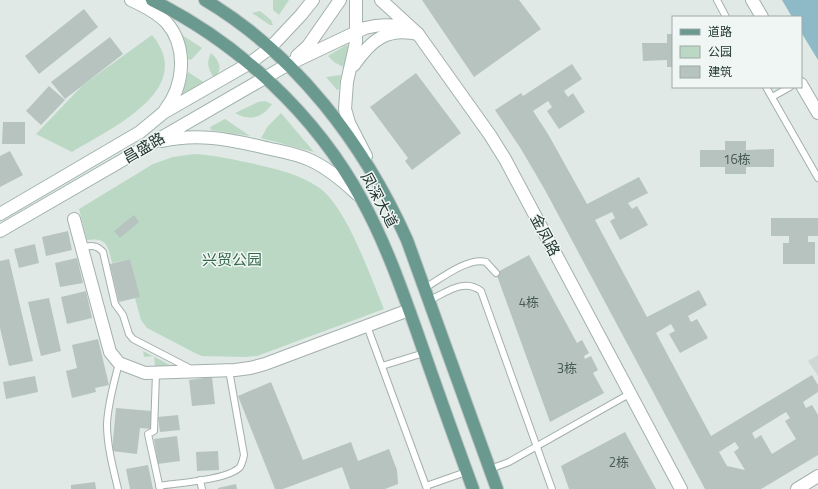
<svg xmlns="http://www.w3.org/2000/svg" width="818" height="489" font-family="'Titillium Web','Noto Sans SC',sans-serif">
<rect width="100%" height="100%" fill="#e0e9e5"/>
<!-- built -->
<path fill="#ced8d4" d="M818,355v21l-10,-15z"/>
<!-- green -->
<path fill="#bbd8c5" d="M273,0h16l-10,15 -6,-5z
M260,11l11,9 2,5h-3l-18,-12z
M152,35c46,55 -43,94 -80,117l-36,-18 47,-49z
M182,35l20,13 -11,12 -3,-1 -1,-9z
M346,45l2,1 2,5 -7,16 -9,-5 -6,-6z
M211,53c8,7 13,17 3,25 -6,-9 -8,-15 -3,-25z
M188,72l17,11 -23,13z
M341,75l-2,14 -2,1 -11,-13z
M265,101l7,3c-9,13 -22,18 -37,9l23,-11z
M281,113l33,39 -53,-14 7,-12z
M225,119l25,17 -39,-6 -1,-3z
M194,154c21,1 41,6 61,10 21,5 44,10 63,23 28,18 52,89 66,122l-127,47 -12,1 -43,-1 -7,-3 -48,-25 -6,-8 -6,-22 4,-1 -9,-38 -18,4c-4,-17 -5,-26 -25,-23l-8,-31 74,-45 20,-7z
M143,351l27,14 -15,2 -1,-11 -10,1z"/>
<!-- water -->
<path fill="#8ebac8" d="M782,0h36v60l-17,-28v-15h-9z"/>
<!-- building -->
<path fill="#b6c3bf" fill-rule="evenodd" d="M422,0h97l22,29 -67,48z
M84,9l14,18 -59,47 -14,-18z
M667,34h6v33h-6v-7l-24,1 -1,-18h25z
M110,37l13,17 -58,45 -14,-17z
M572,64l10,15 -18,12 4,6 5,-4 12,19 -26,17 -12,-18 5,-4 -4,-6 -15,10 15,23 39,70 52,-27 9,16 -20,10 4,6 5,-3 11,19 -28,15 -10,-19 5,-3 -3,-6 -17,8 52,97 52,-27 8,15 -19,11 3,6 6,-3 11,19 -28,15 -11,-19 6,-3 -4,-7 -15,9 55,103 101,-61 6,10v7l-15,10 3,6 6,-3 6,10v40l-57,34h-56l-160,-299 -24,-41 -26,-39 26,-17 2,3zM786,412l4,6 -5,3 11,18 -24,15 -11,-19 -6,4 -3,-6zM735,442l4,6 -5,4 11,18 -18,-4 -8,-14z
M416,73l45,60 -49,37 -7,-9 3,-3 -38,-51z
M49,86l16,14 -24,25 -15,-14z
M3,122h22v22h-23z
M725,141h21v9l28,-1v18h-28v7h-21v-7h-25v-17h25z
M10,151l13,24 -23,12v-31z
M134,215l5,7 -19,16 -6,-7z
M771,218h47v18h-10v6h7v22h-32v-21h6v-7h-18z
M68,231l4,19 -26,6 -4,-19z
M35,244l4,19 -20,5 -5,-19z
M529,255l48,88 5,-3 7,13 -5,3 1,3 6,-3 7,14 -5,3 11,20 -54,29 -54,-149z
M77,258l6,25 -23,4 -5,-24z
M9,259l24,102 -24,5 -9,-38v-67z
M130,259l10,38 -21,5 -9,-38z
M86,291l6,27 -25,6 -6,-27z
M49,298l12,53 -20,5 -13,-54z
M98,339l11,46 -14,3 1,4 -24,6 -6,-27 11,-3 -5,-23z
M35,376l3,16 -32,7 -3,-17z
M212,377l3,27 -23,2 -3,-26z
M271,382l32,78 48,-18 7,19 31,-12 8,21 1,14 -13,5h-35l-8,-22 -59,22h-8l-37,-93z
M116,408l36,3 -1,18 -11,-1 -3,26 -25,-3z
M178,415l2,15 -20,2 -2,-15z
M625,432l31,57h-87l-8,-23z
M177,436l3,25 -22,3 -4,-25z
M218,451l1,19 -22,1 -1,-19z
M148,465l5,24h-23l-4,-20z
M95,482l1,7h-25v-4z
M236,484l1,5h-19v-1z"/>
<g fill="none" stroke-linecap="round" stroke-linejoin="round">
<!-- lane casing -->
<g stroke="#a4b0ac" stroke-width="8">
<path id="lane" d="M717,0l9,17
M766,87l52,91
M772,97l18,-10
M82,247c9,-1 14,-3 21,5l12,52 8,11 6,19 4,5 58,30
M425,288c15,-9 43,-31 61,-26l10,11
M430,300c17,-8 34,-22 51,-9l71,198
M367,326l60,163
M382,366l42,-13
M156,373l-2,58 -6,3 12,55
M490,469l19,-7 122,-69
M200,480l2,9
M159,486c19,-3 69,-6 81,-19 2,-3 3,-8 4,-12l-15,-85
M426,486l40,-14
M118,489c-5,-21 -11,-43 -11,-65 1,-21 7,-41 12,-61"/>
</g>
<!-- street casing -->
<g stroke="#a4b0ac" stroke-width="14">
<path id="street" d="M381,0l37,34 72,101 15,24 176,330
M752,0l10,17
M270,48l31,-33 12,-15
M297,56l11,-10 32,-46
M287,65l78,-37c16,-4 30,-4 45,2
M801,84l17,29
M74,219l36,133 9,11 26,10 90,-3 15,-2 15,-4 144,-54
M797,489l21,-13"/>
</g>
<!-- secondary casing -->
<g stroke="#a1b3ae" stroke-width="14">
<path id="secondary" d="M131,0c13,6 27,13 36,23 21,25 17,63 -2,87
M356,0v42l-9,40 -2,27 4,14 17,33
M354,65c17,-25 33,-38 64,-31
M162,141c35,-8 66,-2 100,6 16,4 33,6 48,13 18,8 33,21 47,34
M0,214l140,-82 23,-19 87,-50 20,-15
M0,231l287,-166"/>
</g>
<!-- primary casing -->
<g stroke="#bdc3c2" stroke-width="14">
<path id="primary" d="M152,0c87,43 164,115 210,200 23,42 39,87 55,132 18,52 37,105 56,157
M205,0c91,54 159,144 202,240l90,249"/>
</g>
<!-- lane -->
<use href="#lane" stroke="#fff" stroke-width="6"/>
<!-- street -->
<use href="#street" stroke="#fff" stroke-width="12"/>
<!-- secondary -->
<use href="#secondary" stroke="#fff" stroke-width="12"/>
<!-- primary -->
<use href="#primary" stroke="#6a9990" stroke-width="12"/>
</g>
<g text-anchor="middle" stroke-width="3" stroke-linejoin="round" paint-order="stroke">
<!-- number labels -->
<g font-size="13" fill="#485a56">
<text x="737" y="164">16栋</text>
<text x="529" y="307">4栋</text>
<text x="567" y="373">3栋</text>
<text x="619" y="467">2栋</text>
</g>
<!-- street labels -->
<g font-size="15" fill="#233733" stroke="#f0f6f3">
<text transform="translate(144 148) rotate(-30)" y="5">昌盛路</text>
<text transform="translate(379 200) rotate(62)" y="5">凤深大道</text>
<text transform="translate(545 235) rotate(62)" y="5">金凤路</text>
</g>
<!-- park labels -->
<g font-size="15" fill="#32684b" stroke="#f0f6f3">
<text x="232" y="265">兴贸公园</text>
</g>
</g>
<!-- legend -->
<rect x="672" y="16" width="130" height="72" fill="#f0f6f3" stroke="#9eaaa6"/>
<rect x="680" y="29" width="20" height="6" fill="#6a9990" stroke="#9eaaa6"/>
<text x="708" y="36" font-size="12" fill="#233733">道路</text>
<rect x="680" y="46" width="20" height="12" fill="#bbd8c5" stroke="#9eaaa6"/>
<text x="708" y="56" font-size="12" fill="#233733">公园</text>
<rect x="680" y="66" width="20" height="12" fill="#b6c3bf" stroke="#9eaaa6"/>
<text x="708" y="76" font-size="12" fill="#233733">建筑</text>
</svg>
